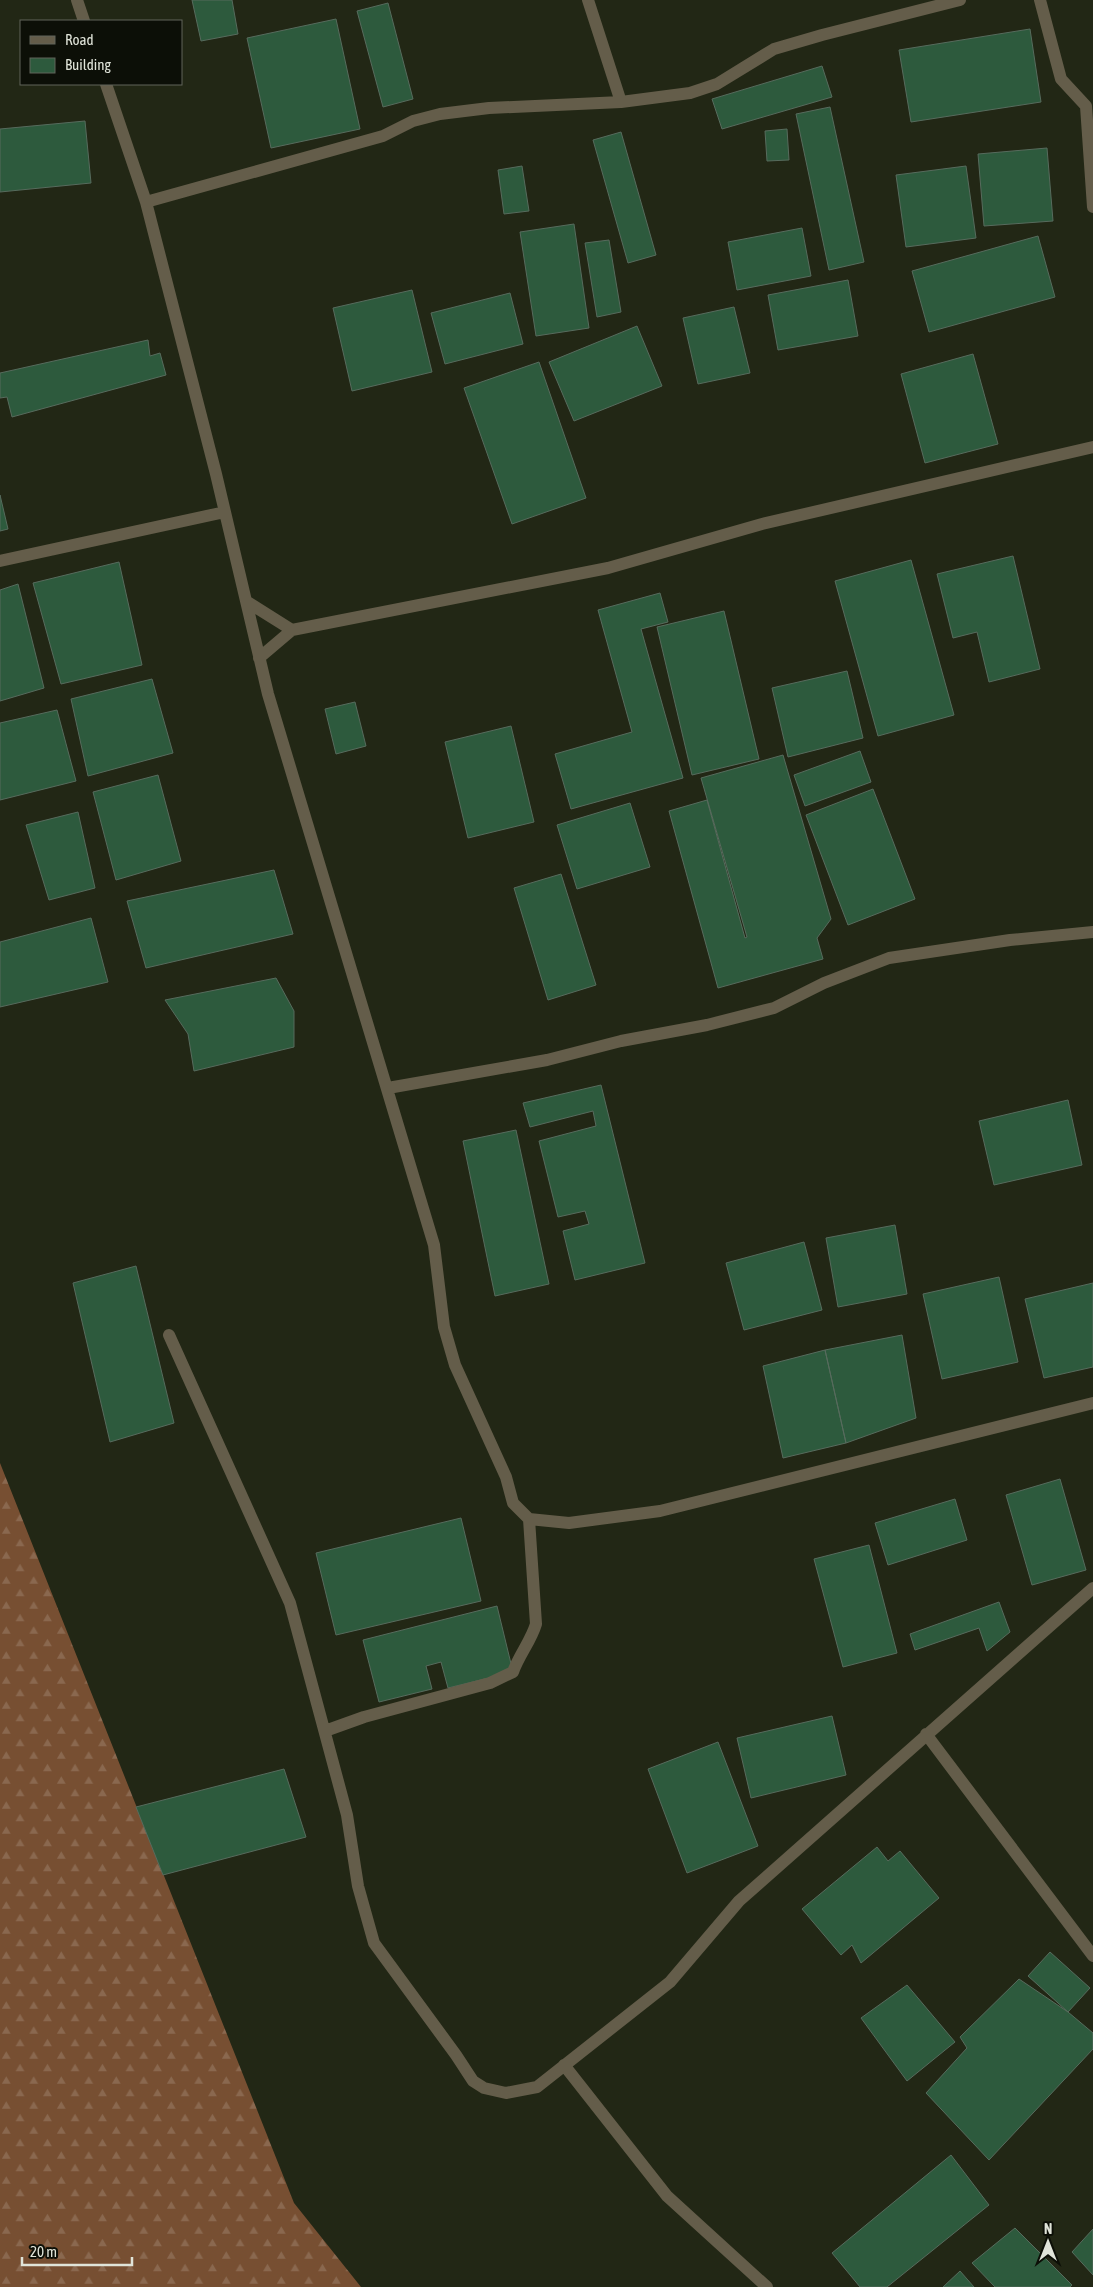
<svg xmlns="http://www.w3.org/2000/svg" width="1093" height="2287" font-family="'Asap Condensed',sans-serif">
<defs>
<pattern id="forest-firs" width="22" height="20" patternUnits="userSpaceOnUse" patternTransform="scale(1.25)"><rect width="22" height="20" fill="#774f32"/><path d="M5 1l3.5 6h-7zM16 11l3.5 6h-7z" fill="#8a684f"/></pattern>
</defs>
<rect width="100%" height="100%" fill="#222715"/>
<!-- forest -->
<path fill="url(#forest-firs)" d="M0,1463l294,740 67,84h-361z"/>
<!-- building -->
<path fill="#2d5a3d" stroke="#576b5d" d="M192,0h40l6,34 -37,7z
M388,3l25,96 -30,8 -26,-96z
M336,19l24,110 -89,19 -24,-110z
M1030,29l11,73 -130,20 -12,-72z
M822,66l10,31 -110,32 -10,-30z
M830,107l34,155 -35,8 -33,-156z
M85,121l6,62 -91,9v-63z
M787,129l2,31 -22,1 -2,-30z
M621,132l35,123 -28,8 -35,-123z
M1047,148l6,73 -69,5 -6,-72z
M522,166l7,45 -25,3 -6,-44z
M966,166l10,72 -70,9 -10,-72z
M574,224l15,104 -53,8 -16,-104z
M802,228l9,48 -74,14 -9,-48z
M1038,236l17,61 -126,35 -17,-61z
M609,240l12,72 -24,5 -12,-74z
M848,280l10,56 -80,14 -10,-55z
M412,290l20,82 -80,19 -19,-83z
M510,293l13,51 -78,20 -14,-51z
M734,307l16,66 -52,11 -15,-66z
M637,326l25,60 -88,35 -25,-59z
M148,340l2,16 10,-3 6,22 -154,42 -5,-20 -7,1v-25z
M973,354l25,90 -73,19 -24,-89z
M539,362l47,136 -74,26 -48,-136z
M0,495l8,34 -8,2z
M1013,556l27,113 -51,13 -12,-50 -24,6 -16,-64z
M911,560l43,155 -76,21 -43,-155z
M119,562l23,103 -81,19 -28,-101z
M18,584l26,104 -44,13v-111z
M660,593l8,29 -27,7 42,149 -112,31 -16,-55 77,-22 -34,-122z
M724,611l35,148 -67,16 -35,-148z
M847,671l16,67 -75,19 -16,-69z
M152,679l21,74 -85,23 -17,-77z
M355,702l11,44 -30,8 -11,-45z
M57,710l19,71 -76,19v-77z
M511,726l23,96 -66,16 -23,-96z
M860,751l11,31 -66,24 -11,-31z
M783,755l48,164 -14,19 6,21 -105,29 -49,-177 38,-11 38,138 2,-1 -46,-159z
M158,775l23,86 -65,19 -23,-88z
M873,789l42,110 -67,26 -42,-110z
M630,803l20,64 -73,22 -20,-64z
M78,812l17,76 -46,12 -23,-75z
M274,870l19,64 -147,34 -19,-67z
M561,874l35,111 -48,15 -34,-112z
M91,918l17,64 -108,25v-65z
M276,978l18,33v36l-100,24 -6,-37 -23,-34z
M601,1085l44,178 -70,17 -12,-49 26,-7 -4,-13 -27,6 -19,-76 57,-15 -3,-15 -63,16 -7,-24z
M1068,1100l14,65 -88,20 -15,-64z
M516,1130l33,154 -54,12 -32,-155z
M895,1225l12,69 -69,13 -12,-69z
M804,1242l18,68 -78,20 -18,-67z
M136,1266l38,157 -64,19 -37,-159z
M999,1277l19,85 -76,17 -19,-85z
M1093,1283v84l-49,11 -19,-79z
M902,1335l14,83 -70,25 -21,-93z
M825,1350l21,93 -63,15 -20,-92z
M1060,1479l26,91 -54,15 -26,-90z
M955,1499l12,41 -79,25 -13,-42z
M461,1518l20,83 -145,34 -20,-82z
M869,1545l28,108 -54,14 -29,-108z
M999,1602l11,30 -23,19 -8,-23 -64,22 -5,-16z
M497,1606l16,66 -65,16 -7,-26 -15,4 6,23 -53,13 -16,-62z
M832,1716l14,59 -95,23 -14,-60z
M718,1742l40,104 -71,27 -39,-104z
M284,1769l22,68 -143,38 -27,-68z
M877,1847l11,14 12,-10 39,47 -78,65 -9,-18 -11,10 -39,-46z
M1050,1952l40,36 -22,24 -40,-36z
M1019,1979l49,33 25,21v16l-104,111 -63,-67 41,-45 -7,-11z
M907,1985l48,57 -48,39 -46,-63z
M951,2155l38,50 -102,82h-27l-28,-34z
M1015,2228l57,57 -2,2h-75l-23,-24z
M1093,2229v46l-21,-23z
M960,2271l14,16h-31z"/>
<g fill="none" stroke-linecap="round" stroke-linejoin="round">
<!-- minor -->
<path stroke="#645d4a" stroke-width="12" d="M77,0l7,21
M588,0l33,102
M1040,0l21,79 25,27 7,101
M106,84l40,118 70,272 52,220 166,551 10,82 11,38 51,112 7,26 16,16 40,4 91,-12 433,-108
M146,202l237,-66 30,-15 27,-7 49,-6 132,-6 69,-9 27,-9 57,-35 48,-14 138,-35
M0,561l225,-49
M246,601l46,29
M259,658l33,-28 316,-62 154,-44 331,-77
M388,1088l159,-28 74,-19 86,-16 67,-17 50,-25 65,-25 121,-18 83,-8
M169,1335l121,268 57,212 11,71 16,57 82,112 17,26 11,7 22,5 31,-6 133,-105 69,-81 354,-313
M325,1731l39,-14 126,-34 23,-11c6,-17 18,-31 23,-48l-7,-105
M926,1734l167,222
M564,2065l103,131 100,91"/>
</g>
<!-- legend -->
<rect x="20" y="20" width="162" height="65" fill="#0c0f07" stroke="#61645b"/>
<rect x="30" y="36" width="25" height="8" fill="#645d4a" stroke="#61645b"/>
<text x="65" y="45" font-size="15" fill="#e0e4d9">Road</text>
<rect x="30" y="58" width="25" height="15" fill="#2d5a3d" stroke="#61645b"/>
<text x="65" y="70" font-size="15" fill="#e0e4d9">Building</text>
<!-- north arrow -->
<g transform="translate(1048 2242)" stroke="#0c0f07" stroke-width="4" paint-order="stroke">
<path d="M0-4L9 19L0 12L-9 19Z" fill="#e0e4d9"/>
<text y="-8" font-size="14" font-weight="bold" text-anchor="middle" fill="#e0e4d9">N</text>
</g>
<!-- scale -->
<path d="M22 2257v8h110v-8" fill="none" stroke="#e0e4d9" stroke-width="2.5"/>
<text x="30" y="2257" font-size="15" fill="#e0e4d9" stroke="#0c0f07" stroke-width="4" paint-order="stroke">20 m</text>
</svg>
